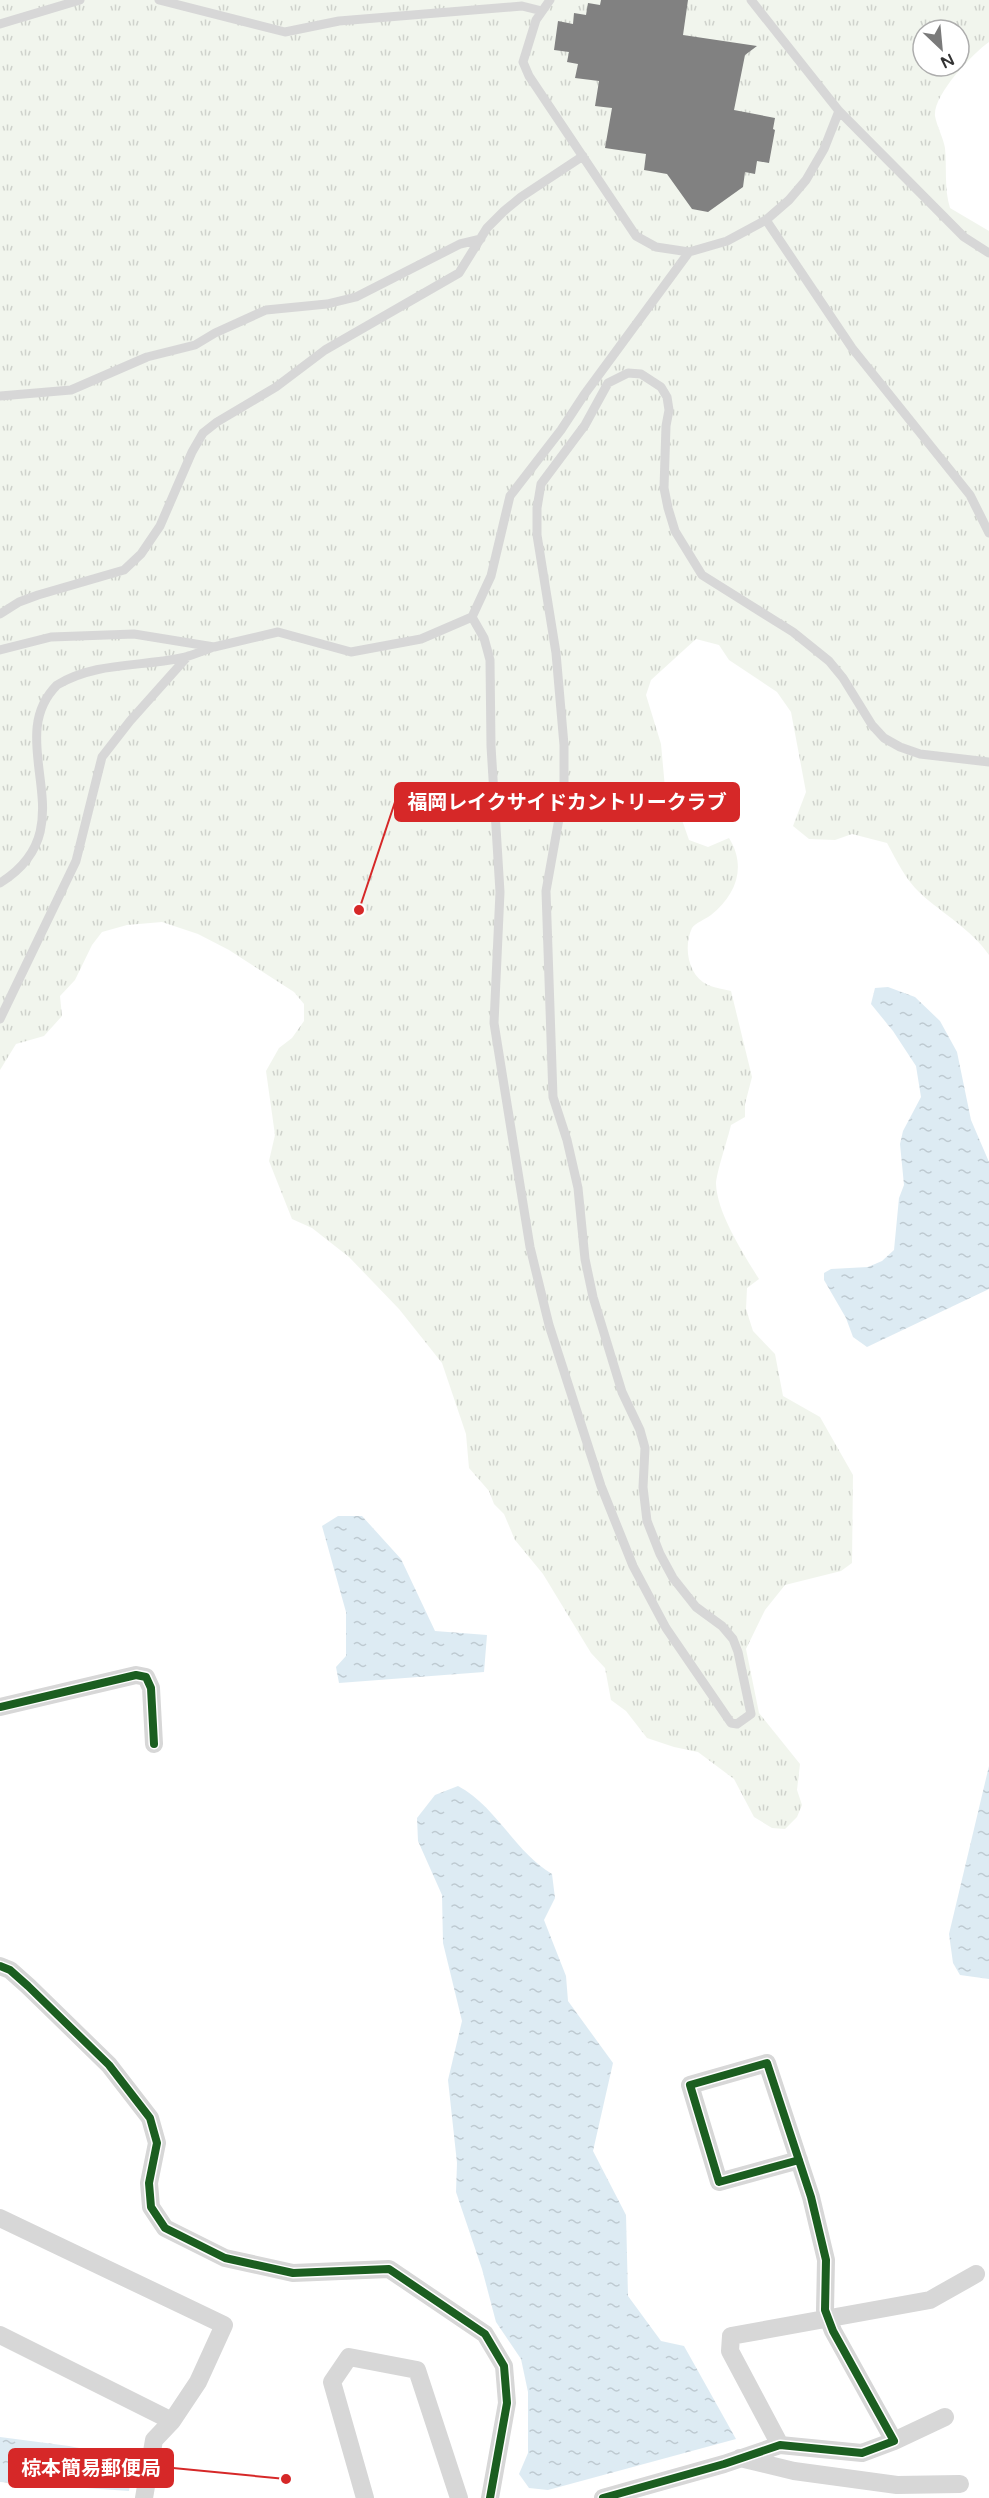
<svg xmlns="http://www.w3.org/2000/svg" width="989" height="2498" font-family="'Varela Round','Noto Sans JP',sans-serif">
<defs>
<pattern id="grass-tufts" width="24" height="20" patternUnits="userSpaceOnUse" patternTransform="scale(1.5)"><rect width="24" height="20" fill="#f1f5ed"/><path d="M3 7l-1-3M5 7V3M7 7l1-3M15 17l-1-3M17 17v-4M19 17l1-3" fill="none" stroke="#cfd2cc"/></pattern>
<pattern id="water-ripples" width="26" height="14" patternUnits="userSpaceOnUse" patternTransform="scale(1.5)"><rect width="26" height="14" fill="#ddebf3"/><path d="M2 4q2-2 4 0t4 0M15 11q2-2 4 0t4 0" fill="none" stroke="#becad1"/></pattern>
</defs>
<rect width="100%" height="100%" fill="#fff"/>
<!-- grass -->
<path fill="url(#grass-tufts)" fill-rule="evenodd" d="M0,0h989v42c-17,12 -56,53 -54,74 2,11 8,21 10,32 2,21 -1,40 5,60l39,23v724c-17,-25 -46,-41 -69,-62 -15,-14 -23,-32 -33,-50l-35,-9 -17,6 -26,-1 -16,-13 13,-34 -15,-80 -14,-20 -48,-32 -10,-15 -23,-6 -45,41 -5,15 15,49 5,55 16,21 7,20 19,7 21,-9c18,29 7,57 -18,77 -5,4 -16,8 -19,13 -9,19 -4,48 16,57 7,3 16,4 23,6l21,86 -7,27v13l-14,8c-3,13 -15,49 -15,59 1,29 28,71 43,95l-12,9 -1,21 7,22 22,23 8,42 37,21 33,58 -1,88 -11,8 -56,14 -20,25 -19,39 13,64 41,51 -3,26 5,15 -5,12 -12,12 -13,-1 -18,-11 -20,-38 -36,-27 -24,-5 -27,-9 -21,-27 -15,-11 -6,-32 -14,-15 -48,-79 -28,-34 -11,-26 -10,-10 -5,-13 -20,-23 -3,-34 -24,-71 -43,-54 -50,-52 -37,-29 -20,-9 -23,-58 6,-26 -9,-64 13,-23 13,-10 12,-17v-17l-10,-12 -65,-42 -31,-16 -36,-12 -35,3 -25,7 -10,13 -17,35 -15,16 2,20 -18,20 -28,8 -16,26zM923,30h36v36h-36z"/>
<!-- water -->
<path fill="url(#water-ripples)" d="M888,987l27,10 25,24 17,31 14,68 18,42v127l-122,58 -14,-10 -7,-19 -22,-38v-7l7,-4 37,-2 14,-6 12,-11 5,-52 5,-13 -4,-41 3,-13 18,-34 -5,-31 -23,-35 -22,-27 4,-16z
M338,1516h24l39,43 34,72 52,4 -3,37 -145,11 -3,-16 10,-11v-44l-24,-86z
M989,1766v213l-29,-4 -7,-12 -4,-29z
M458,1786c38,20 56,65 94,88l3,24 -11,22 22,56 2,25 45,62 -20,88 33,64 2,81 33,45 23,5 52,93 -188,51 -19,-2 -10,-14 9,-21v-61l-7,-33 -25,-37 -14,-53 -26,-77 1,-29 -9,-83 14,-59 -19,-78 -1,-48 -24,-54 -1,-23 18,-23z
M0,2437l69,9 66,13 -6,32 -129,-9z"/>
<!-- building -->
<path fill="#818181" d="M601,0h87l-5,35 74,11 -12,9 -11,55 41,8 -2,11 2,1 -6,33 -12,-2 -2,13 -10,-2 -2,15 -35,25 -16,-3 -25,-35 -23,-4 2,-16 -41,-6 7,-40 -17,-2 4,-25 -24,-3 3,-14 -11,-2 2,-10 -15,-2 4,-29 15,3 1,-11 12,2 2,-12 12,2z"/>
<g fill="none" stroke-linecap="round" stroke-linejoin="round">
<!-- lane -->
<path stroke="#d7d7d7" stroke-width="9" d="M159,0l126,32 54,-11 183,-15 20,5
M550,0l-14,20 -13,42 6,14 107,160 20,11 33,5
M751,0l88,111 125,126 25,16
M0,24l80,-24
M766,220l86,128 118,147 19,38
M0,396l71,-6 76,-33 48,-12 20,-12 51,-23 61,-6 29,-7 104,-53 21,-5
M0,614l19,-12 19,-7 86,-25 17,-16 19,-28 32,-74 11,-19 14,-11 59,-35 49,-37 134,-77 28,-45 17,-17 17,-14 62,-41
M472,617l12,21 6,22 1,86 9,146 -6,131 36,224 19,78 52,161 32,80 33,62 65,95 6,1 14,-10 -13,-62 -5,-13 -11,-13 -26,-19 -23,-29 -13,-24 -13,-33 -4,-34 2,-39 -5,-18 -18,-38 -29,-95 -8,-38 -7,-71 -11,-48 -14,-43 -7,-206 18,-100v-46l-8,-92 -19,-118v-27l4,-24 44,-59 23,-42 20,-10 13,1 20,13 6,10 2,13 -3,16 -2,62 4,20 7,23 27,44 91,57 36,29 14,17 29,47 12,13 16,9 20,7 69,8
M0,650l51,-13 83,-3 80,13 64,-15 73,20 70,-13 51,-22 19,-41 19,-80 51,-66 23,-35 105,-143 38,-11 39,-21 23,-20 17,-20 18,-31 15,-38
M0,883c90,-56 0,-141 57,-198 38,-23 82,-18 124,-27 10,-2 21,-7 30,-10
M0,1019l76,-158 26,-104 28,-36 58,-65"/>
<!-- street -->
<path stroke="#d7d7d7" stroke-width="18" d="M0,1707l136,-32 10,2 5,11 3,56
M0,1966l10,4 18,16 81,79 41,53 7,25 -8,40 2,24 14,21 60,30 68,15 96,-4 96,65 19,32 3,37 -17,95
M0,2218l224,107 -26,57 -26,39 -18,19 -10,58
M0,2335l172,86
M894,2441l51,-24
M780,2445l-50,-94 1,-15 199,-36 46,-26
M740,2458l54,13 103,14 63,-1
M365,2498l-33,-116 17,-25 68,13 42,128
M603,2498l121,-34 56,-19 82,8 32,-12 -61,-110 -8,-21 1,-50 -15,-63 -44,-134 -77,22 29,97 80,-22"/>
<!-- cycleway casing -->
<g stroke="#fff" stroke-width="11">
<path id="cycleway" d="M0,1707l136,-32 10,2 5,11 3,56
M0,1966l10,4 18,16 81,79 41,53 7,25 -8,40 2,24 14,21 60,30 68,15 96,-4 96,65 19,32 3,37 -17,95
M603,2498l121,-34 56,-19 82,8 32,-12 -61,-110 -8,-21 1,-50 -15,-63 -44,-134 -77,22 29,97 80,-22"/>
</g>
<!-- cycleway -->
<use href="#cycleway" stroke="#1b5e20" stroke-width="8"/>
</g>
<!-- callouts -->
<path fill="none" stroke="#d62828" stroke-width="2" d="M359 910L395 802M286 2479L173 2468"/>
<g fill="#d62828" stroke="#fff" stroke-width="2">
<circle cx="359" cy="910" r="6"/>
<circle cx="286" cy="2479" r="6"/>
</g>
<g fill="#d62828" stroke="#d62828" stroke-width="2">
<rect x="395" y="783" width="344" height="38" rx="6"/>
<rect x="9" y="2449" width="164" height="38" rx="6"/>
</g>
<g font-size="20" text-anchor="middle" font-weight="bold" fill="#fff">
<text x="567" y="809">福岡レイクサイドカントリークラブ</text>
<text x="91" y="2475">椋本簡易郵便局</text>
</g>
<!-- north arrow -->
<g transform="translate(941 48) rotate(154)"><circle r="28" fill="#ffffff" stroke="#adadad" stroke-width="1.5"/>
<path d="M0-4.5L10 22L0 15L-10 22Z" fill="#7a7a7a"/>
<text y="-9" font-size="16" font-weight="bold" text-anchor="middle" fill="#333333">N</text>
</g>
</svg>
